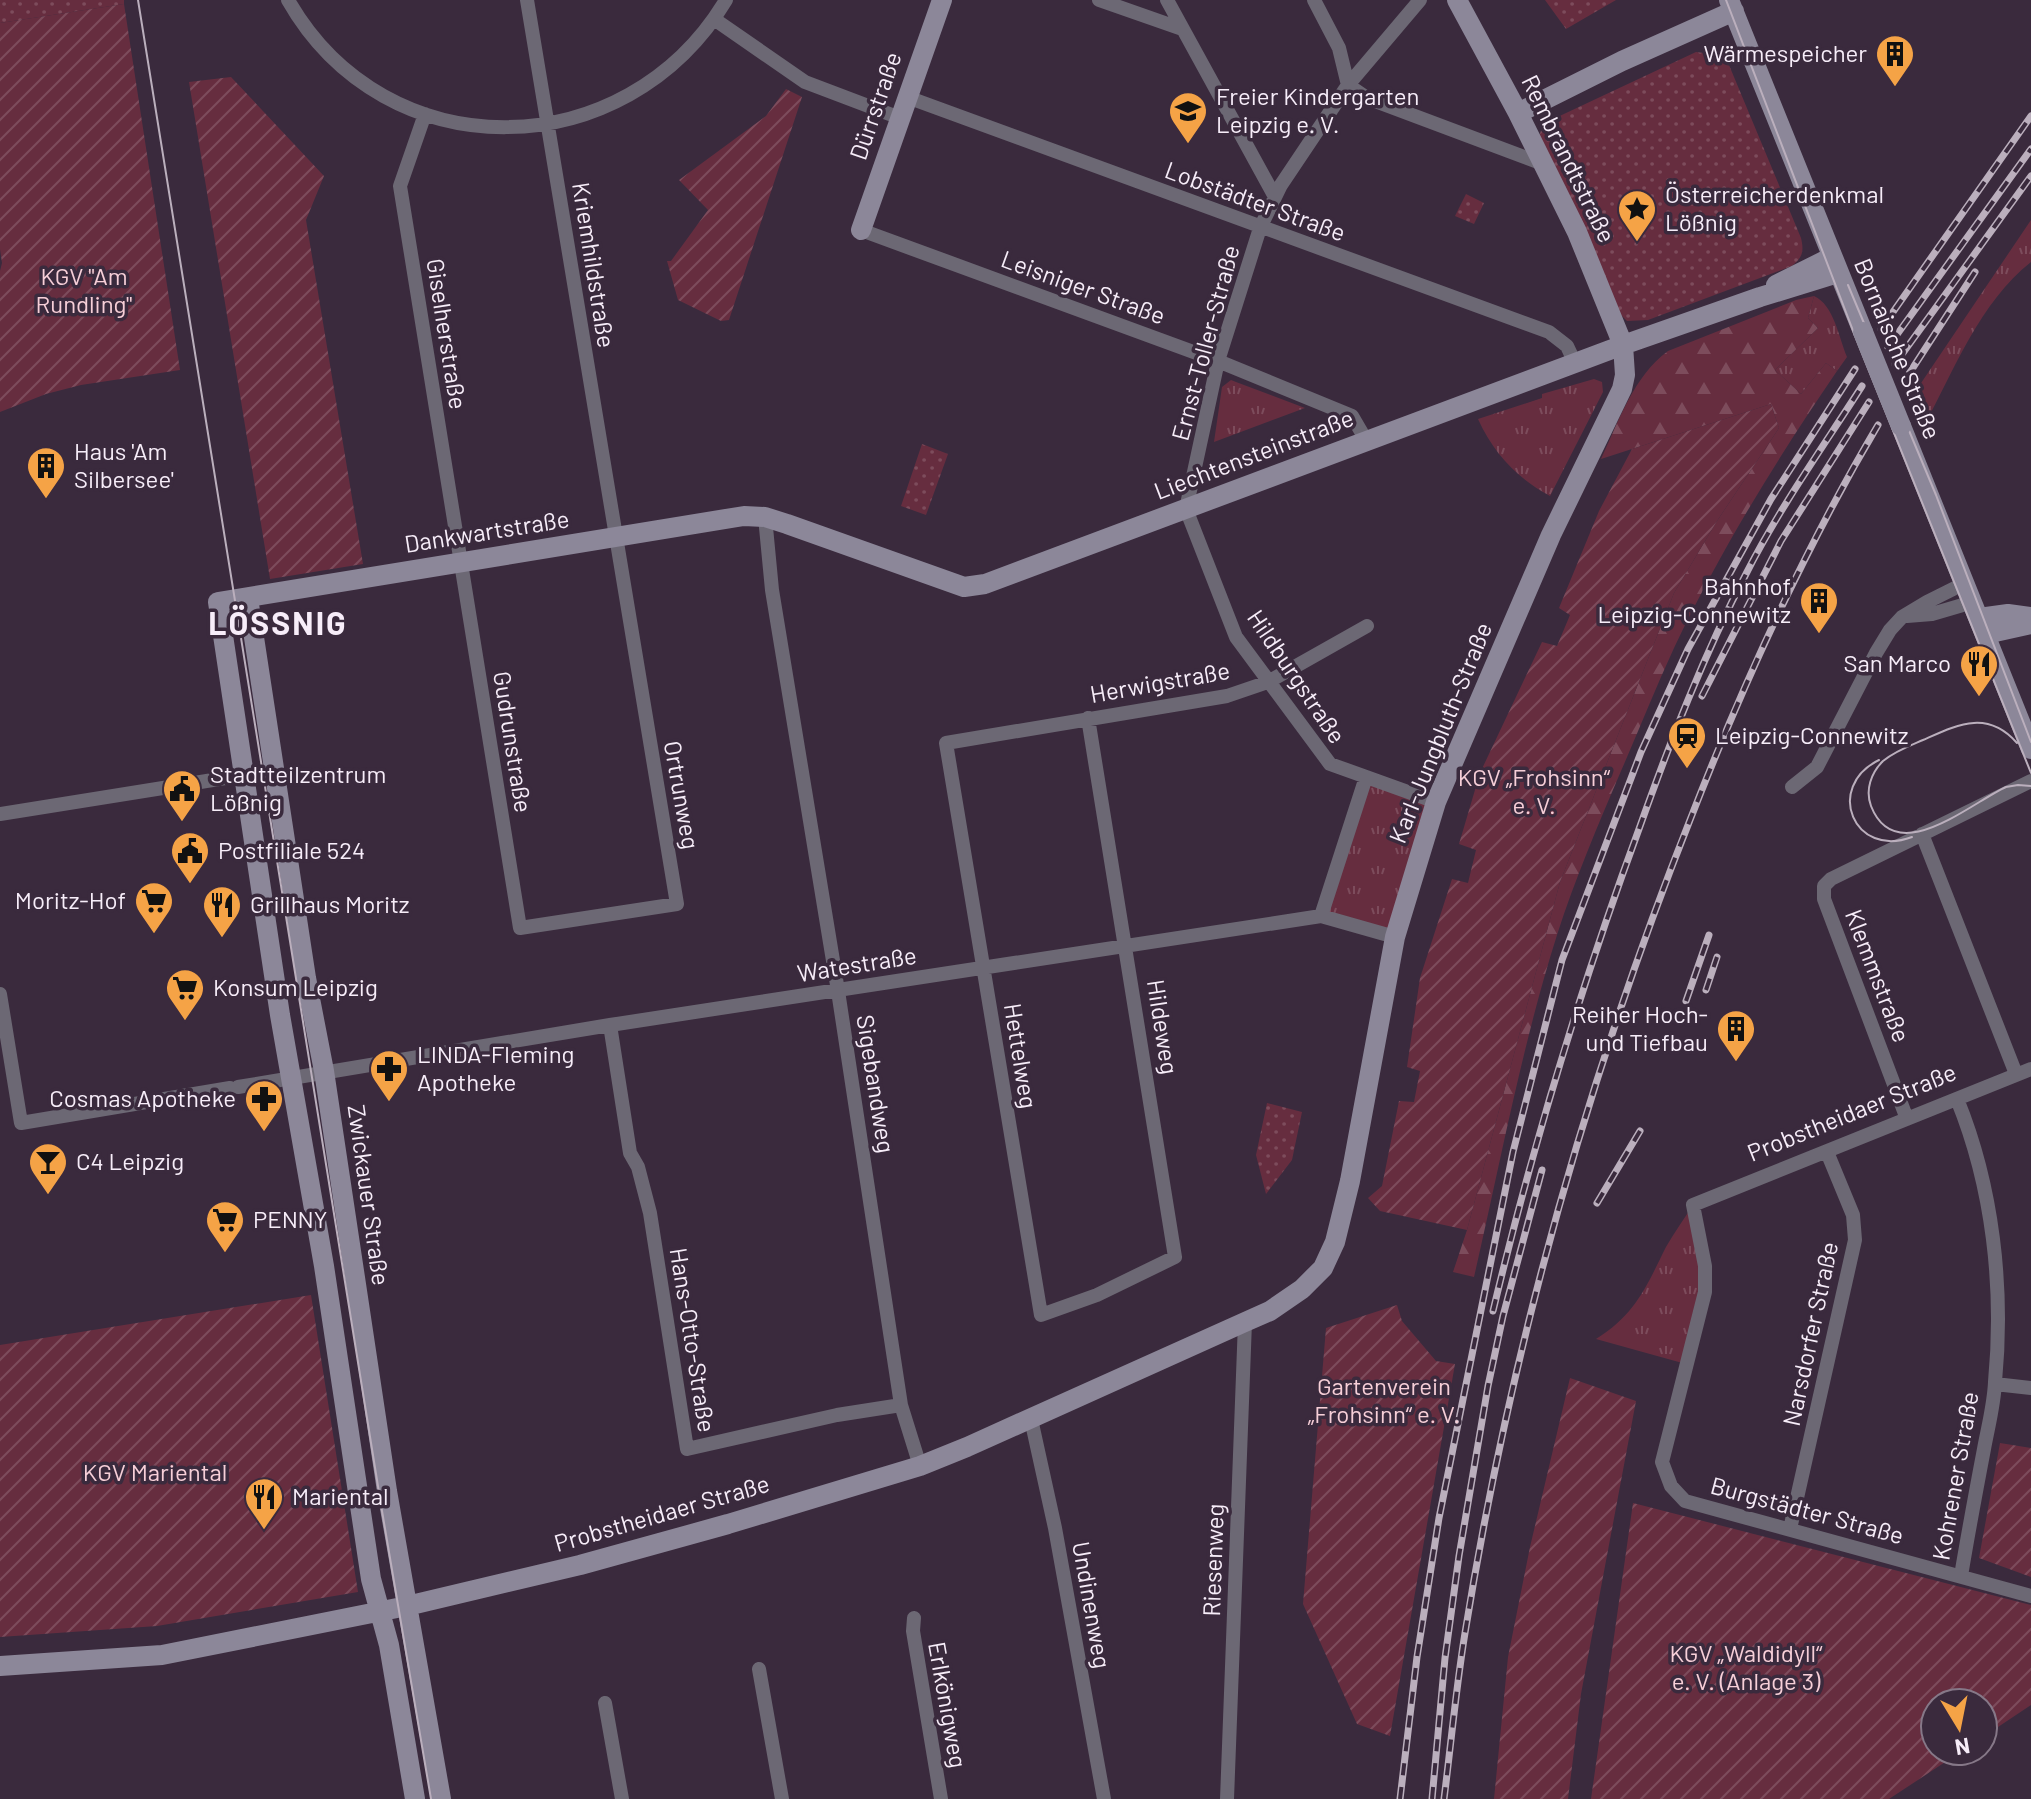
<svg xmlns="http://www.w3.org/2000/svg" width="2031" height="1799" font-family="Barlow,sans-serif">
<defs>
<pattern id="grass-tufts" width="24" height="20" patternUnits="userSpaceOnUse" patternTransform="scale(2)"><rect width="24" height="20" fill="#662d3f"/><path d="M3 7l-1-3M5 7V3M7 7l1-3M15 17l-1-3M17 17v-4M19 17l1-3" fill="none" stroke="#7d4c5c"/></pattern>
<pattern id="forest-firs" width="22" height="20" patternUnits="userSpaceOnUse" patternTransform="scale(2)"><rect width="22" height="20" fill="#662d3f"/><path d="M5 1l3.5 6h-7zM16 11l3.5 6h-7z" fill="#7d4c5c"/></pattern>
<pattern id="park-dots" width="8" height="8" patternUnits="userSpaceOnUse" patternTransform="scale(2)"><rect width="8" height="8" fill="#662d3f"/><path d="M2 2h.1M6 6h.1" fill="none" stroke="#7d4c5c" stroke-width="1.8" stroke-linecap="round"/></pattern>
<pattern id="garden-furrows" width="10" height="10" patternUnits="userSpaceOnUse" patternTransform="scale(2)"><rect width="10" height="10" fill="#662d3f"/><path d="M-1 1l2-2M0 10L10 0M9 11l2-2" fill="none" stroke="#7d4c5c"/></pattern>
</defs>
<rect width="100%" height="100%" fill="#3a2a3d"/>
<!-- grass -->
<path fill="url(#grass-tufts)" d="M2031,220v42c-51,40 -77,108 -107,164l-11,-31z
M1814,296c20,9 25,42 33,61l-10,14 -11,-8 -25,31 -26,-24 43,-42 -10,-10z
M1594,379l8,3 1,10 -53,104c-33,-18 -56,-42 -72,-77l64,-21v-4z
M1231,380l5,2 69,26 -91,34 8,-55z
M1366,777l70,25 -41,135 -74,-21z
M1693,1205l12,61 -19,98 -90,-25c40,-25 50,-52 70,-92 8,-14 18,-28 27,-42z"/>
<!-- forest -->
<path fill="url(#forest-firs)" d="M1814,296l-6,22 10,10 -43,42 26,24 25,-31 11,8c-60,88 -117,180 -163,277 -19,41 -35,82 -53,123 -23,54 -46,108 -64,164 -35,110 -57,229 -83,342l-21,-5 14,-42 93,-348 114,-289 43,-72 62,-93 -8,-24 -170,55c18,-38 32,-82 67,-108l128,-51z"/>
<!-- park -->
<path fill="url(#park-dots)" d="M0,0h124v4l-124,19z
M1545,0h71l-50,29z
M1696,52l23,3 10,10 72,173c3,13 2,19 -9,28l-144,54 -21,1 -8,-8 -80,-176 3,-10 7,-6z
M1466,194l18,9 -10,21 -19,-8z
M922,444l26,10 -22,61 -25,-9z
M1267,1103l35,9 -10,48 -26,34 -10,-39z"/>
<!-- garden -->
<path fill="url(#garden-furrows)" d="M124,4l56,366 -99,15 -35,9 -46,18v-141l2,-8 -2,-14v-226z
M231,77l93,99 -18,44 57,344 -93,15 -81,-497z
M786,89l16,8 -73,223 -8,1 -43,-21 -11,-39h4l37,-51 -29,-30 87,-64z
M1771,404l8,24 -62,93 -43,72 -114,289 -93,348 -87,-19 -12,-13 14,-12 17,-85 15,1 6,-31 -13,-4 13,-89 32,-99 16,4 8,-33 -17,-6 21,-71 62,-131 15,4 13,-31 -11,-7 40,-97 33,-62z
M311,1295l47,297 -201,34 -157,11v-292z
M1397,1305l5,16 34,40 19,3 -65,372 -33,-12 -54,-120 23,-276z
M1570,1378l66,23 -55,293 -13,105h-74l14,-142 22,-110z
M2000,1443l31,5v129l-52,-19z
M1633,1503l398,102v100l-48,32v-34h-48v48h27l-73,48h-298z"/>
<g fill="none" stroke-linecap="round" stroke-linejoin="round">
<!-- street -->
<path stroke="#6c6874" stroke-width="14" d="M288,0c98,172 338,167 438,0
M1099,0l83,29
M1167,0l108,197
M1314,0l25,48 9,37 19,13 176,66
M1420,0l-72,85 -67,100 -21,43 -42,133 -32,148 50,128 94,127 106,38
M714,19l91,63 95,36
M907,97l642,235 18,14 8,17
M425,114l-25,72 120,742 157,-24 -150,-904
M861,230l357,131 134,55 14,24
M765,517l7,73 66,401 63,414 19,61
M1907,616l25,-2 41,-12
M1088,718l87,539 -78,38 -56,20 -95,-572 281,-47 41,-14 99,-56
M1792,787l25,-20 59,-114 14,-23 12,-13 25,-15 38,-19
M0,814l244,-39
M1922,834l94,240
M1321,916l45,-139
M0,994l21,129 209,-35
M610,1025l20,128 8,14 12,46 37,236 150,-34 64,-10
M2031,1069l-338,136 12,61v26l-43,170 9,24 14,15 346,95
M238,1087l372,-62 711,-109 74,21
M1957,1099c36,88 47,189 38,283 -1,23 -7,45 -11,67 -8,42 -16,85 -23,127
M1907,1119l-83,-220v-13l7,-7 200,-98
M1995,1384l36,4
M1031,1419l24,109 49,271
M1790,1529l65,-289 -2,-25 -26,-63
M914,1618l-1,13 28,168
M759,1669l23,130
M605,1703l17,96
M1227,1799l18,-477"/>
<!-- secondary -->
<path stroke="#8c8799" stroke-width="20" d="M1729,0l134,332
M1518,113l104,-52 112,-50
M861,230l81,-230
M1776,285l56,-28
M1901,426l130,323
M248,598l58,380 18,93 63,420 54,308
M1979,618l29,-4 23,3
M1986,634l45,-10
M0,1666l162,-11 245,-49 173,-41 148,-41 192,-58 47,-19 278,-125 25,-11 32,-22 21,-21 12,-26 15,-61 45,-244 41,-135 115,-267 71,-146 3,-14 -2,-30 -46,-113 -59,-119 -61,-113
M415,1799l-26,-154 -18,-66 -47,-313 -44,-251 -62,-413 526,-86 21,1 22,7 177,63 21,-3 638,-239 137,-48 78,-24"/>
<!-- tram -->
<path stroke="#bbafbd" stroke-width="2" d="M138,0l244,1511 49,288
M1726,0l131,341 174,432
M1848,285l88,210 95,247
M2017,743c-30,-34 -60,-18 -94,-3 -14,6 -28,11 -40,21 -12,12 -18,29 -12,45 25,64 101,-4 135,-19l12,-2 13,1
M1879,760c-55,27 -25,99 33,77"/>
<!-- rail casing -->
<g stroke="#bbafbd" stroke-width="7">
<path id="rail" d="M1881,329l150,-213
M1888,347l143,-198
M1895,364l136,-188
M1903,383l72,-111
M1702,696l79,-155 88,-139
M1706,990l11,-33
M1686,1001l23,-66
M1597,1203l43,-72
M1493,1311c39,-163 88,-325 146,-482 31,-87 65,-175 108,-257 33,-65 76,-125 115,-186
M1400,1799l17,-142 22,-139 74,-366 49,-192 79,-208 47,-103 83,-150 84,-130
M1432,1799l13,-141 14,-102 29,-170 15,-70 39,-146
M1444,1799c7,-55 12,-111 21,-166 45,-279 121,-551 225,-813 53,-136 114,-270 188,-395"/>
</g>
<!-- rail -->
<use href="#rail" stroke="#3a2a3d" stroke-width="4" stroke-dasharray="12" stroke-linecap="butt"/>
<!-- secondary-bridge -->
<path stroke="#8c8799" stroke-width="20" d="M1863,332l38,94"/>
</g>
<!-- icons -->
<defs>
<g id="building-pin" transform="scale(2)"><path d="M0 17L-7.5 6A9.5 9.5 0 1 1 7.5 6Z" fill="#f5a346" stroke="#3a2a3d"/><path d="M-4-6H4V6H1V3H-1V6H-4ZM-2.5-4.3h1.7v1.8h-1.7ZM.8-4.3h1.7v1.8H.8ZM-2.5-1h1.7V.8h-1.7ZM.8-1h1.7V.8H.8Z" fill="#111"/></g>
<g id="school-pin" transform="scale(2)"><path d="M0 17L-7.5 6A9.5 9.5 0 1 1 7.5 6Z" fill="#f5a346" stroke="#3a2a3d"/><path d="M0-5L7-2L0 1L-7-2ZM-4 1L0 2.5L4 1V4Q0 6-4 4Z" fill="#111"/></g>
<g id="sight-pin" transform="scale(2)"><path d="M0 17L-7.5 6A9.5 9.5 0 1 1 7.5 6Z" fill="#f5a346" stroke="#3a2a3d"/><path d="M0-6L1.8-2.2L6-1.7L2.9 1.2L3.7 5.4L0 3.3L-3.7 5.4L-2.9 1.2L-6-1.7L-1.8-2.2Z" fill="#111"/></g>
<g id="restaurant-pin" transform="scale(2)"><path d="M0 17L-7.5 6A9.5 9.5 0 1 1 7.5 6Z" fill="#f5a346" stroke="#3a2a3d"/><path d="M-5-6h1v4h1v-4h1v4h1v-4h1v5L-1.5 .5V6h-2V.5L-5-1ZM5-6V6H3V1.5H1.5Q1.5-4 5-6Z" fill="#111"/></g>
<g id="station-pin" transform="scale(2)"><path d="M0 17L-7.5 6A9.5 9.5 0 1 1 7.5 6Z" fill="#f5a346" stroke="#3a2a3d"/><path d="M-3-6H3Q5-6 5-4V2Q5 4 3 4L4.5 6H3L1.5 4h-3L-3 6H-4.5L-3 4Q-5 4-5 2V-4Q-5-6-3-6ZM-3.5-4v3h7v-3ZM-3.5 1v1.5H-2V1ZM2 1v1.5H3.5V1Z" fill="#111"/></g>
<g id="civic-pin" transform="scale(2)"><path d="M0 17L-7.5 6A9.5 9.5 0 1 1 7.5 6Z" fill="#f5a346" stroke="#3a2a3d"/><path d="M-.6-6.5H3V-4.5H.6V-3L4-1V1h2V6H-6V1h2V-1L-.6-3ZM-1.2 2.5V6h2.4V2.5Z" fill="#111"/></g>
<g id="supermarket-pin" transform="scale(2)"><path d="M0 17L-7.5 6A9.5 9.5 0 1 1 7.5 6Z" fill="#f5a346" stroke="#3a2a3d"/><path d="M-6-5.5h2.5l.6 2H6L4.5 2H-2.5L-4.4-4H-6ZM-1.5 3.2a1.3 1.3 0 1 0 .1 0ZM3 3.2a1.3 1.3 0 1 0 .1 0Z" fill="#111"/></g>
<g id="pharmacy-pin" transform="scale(2)"><path d="M0 17L-7.5 6A9.5 9.5 0 1 1 7.5 6Z" fill="#f5a346" stroke="#3a2a3d"/><path d="M-2-6h4v4h4v4h-4v4h-4v-4h-4v-4h4Z" fill="#111"/></g>
<g id="bar-pin" transform="scale(2)"><path d="M0 17L-7.5 6A9.5 9.5 0 1 1 7.5 6Z" fill="#f5a346" stroke="#3a2a3d"/><path d="M-6-5H6L.8 .8V4.5H3.5V6h-7V4.5H-.8V.8Z" fill="#111"/></g>
</defs>
<g fill-rule="evenodd">
<use href="#building-pin" x="1895" y="54"/>
<use href="#school-pin" x="1188" y="111"/>
<use href="#sight-pin" x="1637" y="209"/>
<use href="#building-pin" x="46" y="466"/>
<use href="#building-pin" x="1819" y="601"/>
<use href="#restaurant-pin" x="1979" y="664"/>
<use href="#station-pin" x="1687" y="736"/>
<use href="#civic-pin" x="182" y="789"/>
<use href="#civic-pin" x="190" y="851"/>
<use href="#supermarket-pin" x="154" y="901"/>
<use href="#restaurant-pin" x="222" y="905"/>
<use href="#supermarket-pin" x="185" y="988"/>
<use href="#building-pin" x="1736" y="1029"/>
<use href="#pharmacy-pin" x="389" y="1069"/>
<use href="#pharmacy-pin" x="264" y="1099"/>
<use href="#bar-pin" x="48" y="1162"/>
<use href="#supermarket-pin" x="225" y="1220"/>
<use href="#restaurant-pin" x="264" y="1497"/>
</g>
<g text-anchor="middle" stroke-width="7" stroke-linejoin="round" paint-order="stroke">
<!-- poi labels -->
<g font-size="24" fill="#f7edf9" stroke="#3a2a3d" text-anchor="start">
<text x="1867" y="62" text-anchor="end">Wärmespeicher</text>
<text x="1216" y="105">Freier Kindergarten<tspan x="1216" dy="28">Leipzig e. V.</tspan></text>
<text x="1665" y="203">Österreicherdenkmal<tspan x="1665" dy="28">Lößnig</tspan></text>
<text x="74" y="460">Haus 'Am<tspan x="74" dy="28">Silbersee'</tspan></text>
<text x="1791" y="595" text-anchor="end">Bahnhof<tspan x="1791" dy="28">Leipzig-Connewitz</tspan></text>
<text x="1951" y="672" text-anchor="end">San Marco</text>
<text x="1715" y="744">Leipzig-Connewitz</text>
<text x="210" y="783">Stadtteilzentrum<tspan x="210" dy="28">Lößnig</tspan></text>
<text x="218" y="859">Postfiliale 524</text>
<text x="126" y="909" text-anchor="end">Moritz-Hof</text>
<text x="250" y="913">Grillhaus Moritz</text>
<text x="213" y="996">Konsum Leipzig</text>
<text x="1708" y="1023" text-anchor="end">Reiher Hoch-<tspan x="1708" dy="28">und Tiefbau</tspan></text>
<text x="417" y="1063">LINDA-Fleming<tspan x="417" dy="28">Apotheke</tspan></text>
<text x="236" y="1107" text-anchor="end">Cosmas Apotheke</text>
<text x="76" y="1170">C4 Leipzig</text>
<text x="253" y="1228">PENNY</text>
<text x="292" y="1505">Mariental</text>
</g>
<!-- street labels -->
<g font-size="24" fill="#f7edf9" stroke="#3a2a3d">
<text transform="translate(876 106) rotate(-71)" y="8">Dürrstraße</text>
<text transform="translate(1568 159) rotate(64)" y="8">Rembrandtstraße</text>
<text transform="translate(1255 202) rotate(20)" y="8">Lobstädter Straße</text>
<text transform="translate(593 265) rotate(81)" y="8">Kriemhildstraße</text>
<text transform="translate(1083 288) rotate(20)" y="8">Leisniger Straße</text>
<text transform="translate(446 334) rotate(81)" y="8">Giselherstraße</text>
<text transform="translate(1206 343) rotate(-75)" y="8">Ernst-Toller-Straße</text>
<text transform="translate(1897 349) rotate(68)" y="8">Bornaische Straße</text>
<text transform="translate(1254 455) rotate(-21)" y="8">Liechtensteinstraße</text>
<text transform="translate(487 532) rotate(-9)" y="8">Dankwartstraße</text>
<text transform="translate(1296 677) rotate(56)" y="8">Hildburgstraße</text>
<text transform="translate(1160 683) rotate(-10)" y="8">Herwigstraße</text>
<text transform="translate(1441 733) rotate(-68)" y="8">Karl-Jungbluth-Straße</text>
<text transform="translate(512 742) rotate(81)" y="8">Gudrunstraße</text>
<text transform="translate(681 795) rotate(80)" y="8">Ortrunweg</text>
<text transform="translate(857 965) rotate(-9)" y="8">Watestraße</text>
<text transform="translate(1877 976) rotate(69)" y="8">Klemmstraße</text>
<text transform="translate(1162 1027) rotate(81)" y="8">Hildeweg</text>
<text transform="translate(1020 1056) rotate(81)" y="8">Hettelweg</text>
<text transform="translate(875 1084) rotate(81)" y="8">Sigebandweg</text>
<text transform="translate(1852 1113) rotate(-22)" y="8">Probstheidaer Straße</text>
<text transform="translate(368 1195) rotate(82)" y="8">Zwickauer Straße</text>
<text transform="translate(1811 1334) rotate(-78)" y="8">Narsdorfer Straße</text>
<text transform="translate(692 1340) rotate(81)" y="8">Hans-Otto-Straße</text>
<text transform="translate(1956 1476) rotate(-80)" y="8">Kohrener Straße</text>
<text transform="translate(1807 1511) rotate(15)" y="8">Burgstädter Straße</text>
<text transform="translate(662 1514) rotate(-16)" y="8">Probstheidaer Straße</text>
<text transform="translate(1214 1560) rotate(-88)" y="8">Riesenweg</text>
<text transform="translate(1091 1605) rotate(80)" y="8">Undinenweg</text>
<text transform="translate(947 1705) rotate(80)" y="8">Erlkönigweg</text>
</g>
<!-- park labels -->
<g font-size="24" fill="#f7cfd8" stroke="#3a2a3d">
<text x="84" y="285">KGV "Am<tspan x="84" dy="28">Rundling"</tspan></text>
<text x="1534" y="786">KGV „Frohsinn“<tspan x="1534" dy="28">e. V.</tspan></text>
<text x="1384" y="1395">Gartenverein<tspan x="1384" dy="28">„Frohsinn“ e. V.</tspan></text>
<text x="155" y="1481">KGV Mariental</text>
<text x="1746" y="1662">KGV „Waldidyll“<tspan x="1746" dy="28">e. V. (Anlage 3)</tspan></text>
</g>
<!-- district labels -->
<g font-size="32" font-weight="bold" letter-spacing="2" fill="#f7edf9" stroke="#3a2a3d">
<text x="278" y="635">LÖSSNIG</text>
</g>
</g>
<!-- north arrow -->
<g transform="translate(1959 1727) rotate(170)"><circle r="38" fill="#3a2a3d" stroke="#867888" stroke-width="2"/>
<path d="M0-6L14 30L0 20L-14 30Z" fill="#f5a346"/>
<text y="-12" font-size="22" font-weight="bold" text-anchor="middle" fill="#f7edf9">N</text>
</g>
</svg>
